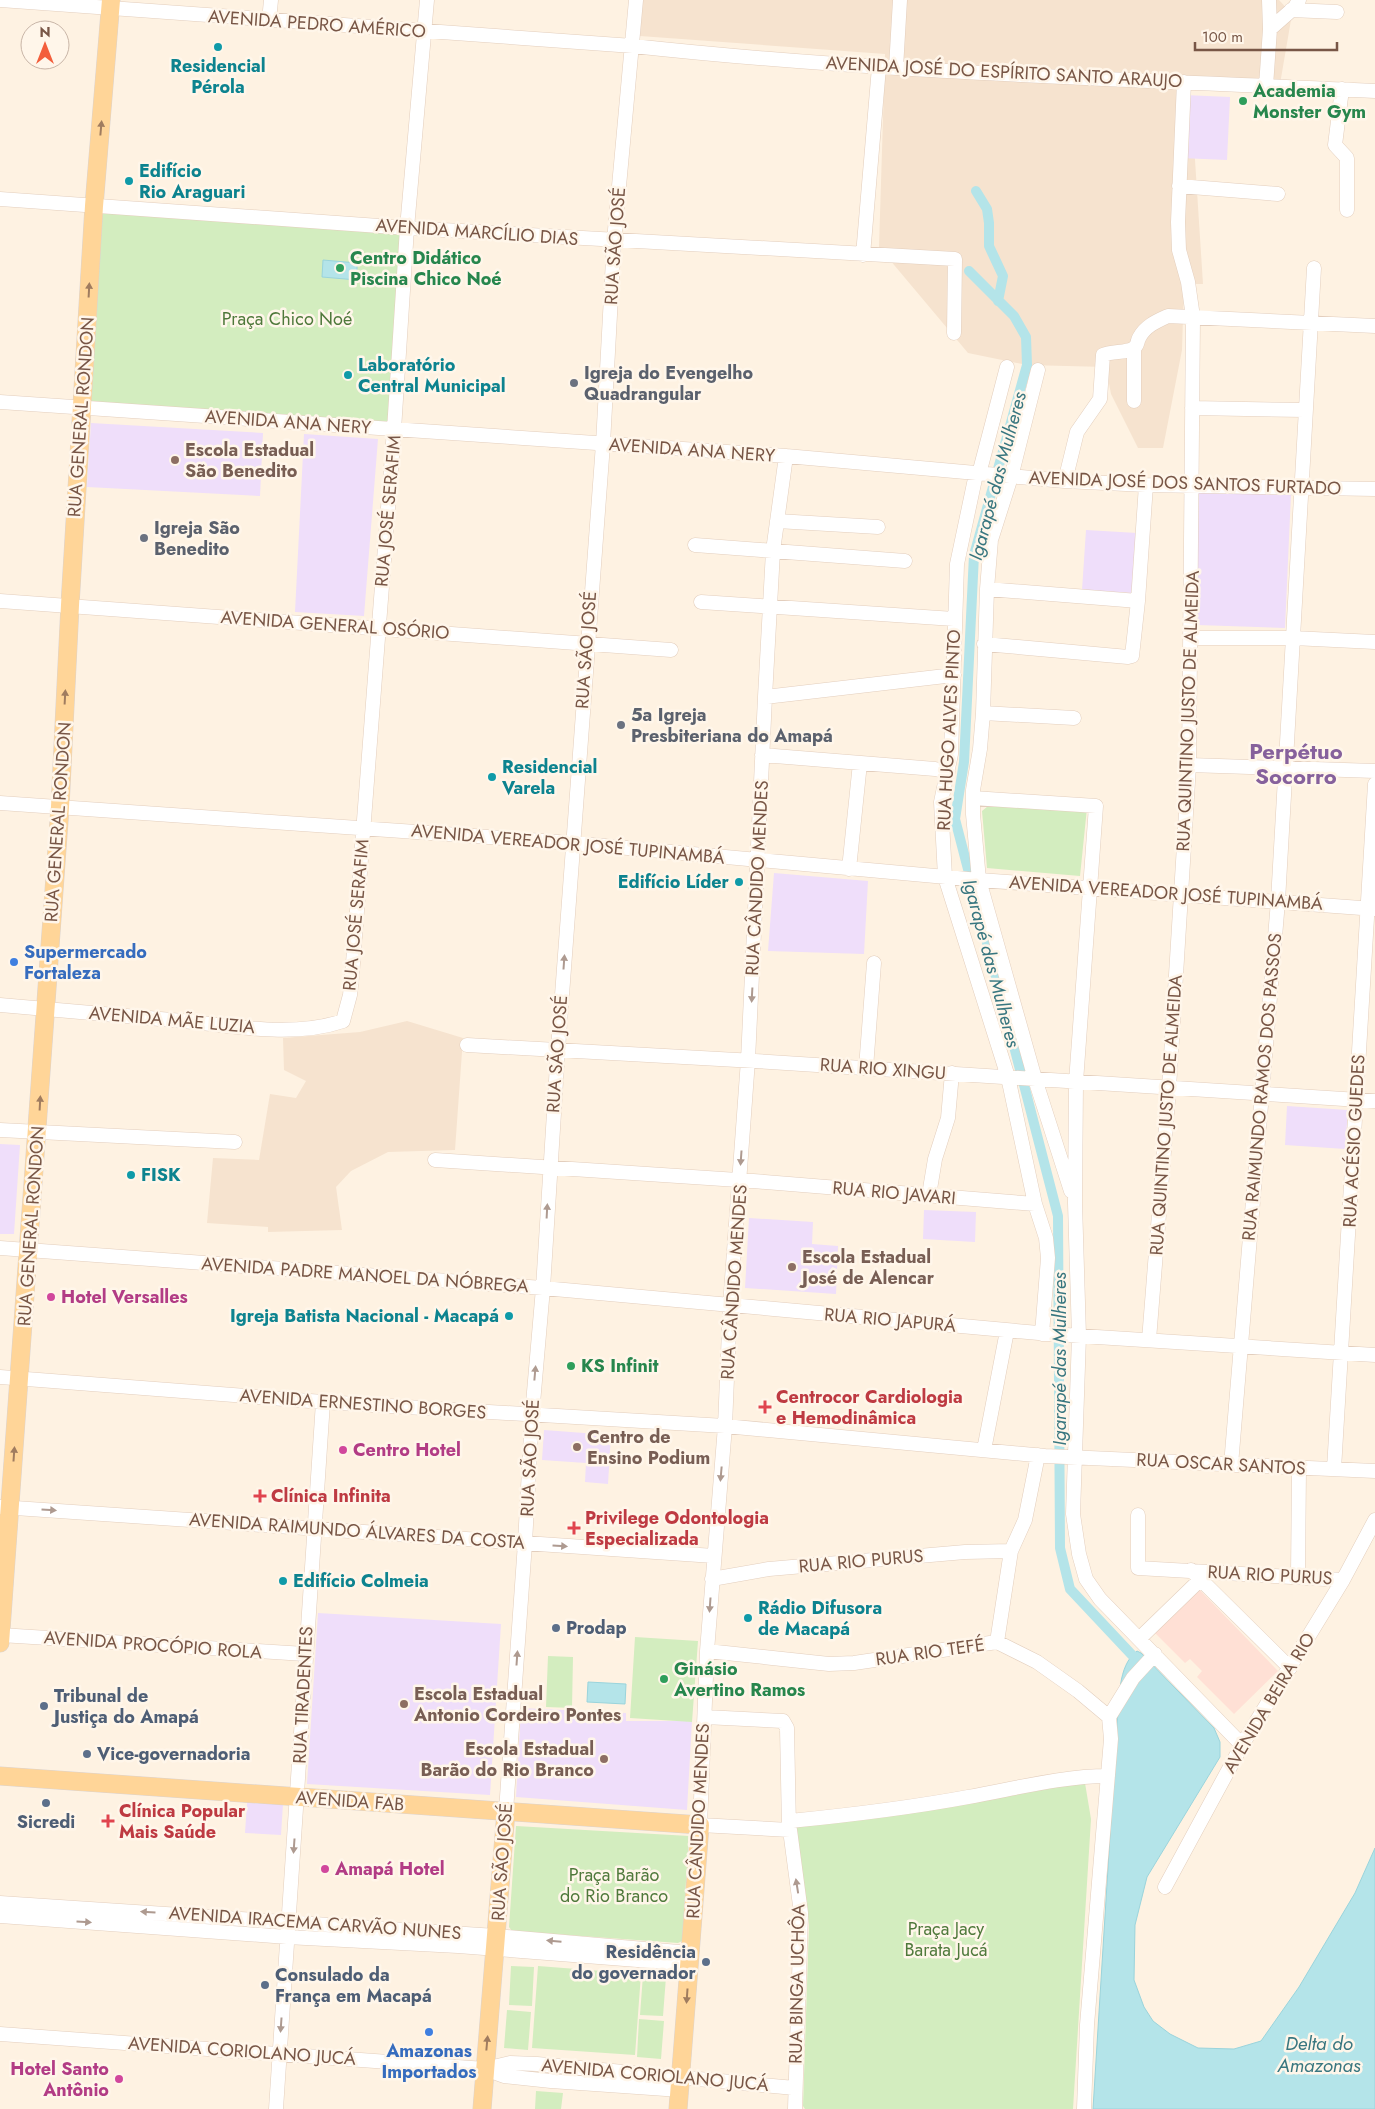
<svg xmlns="http://www.w3.org/2000/svg" width="1375" height="2109" font-family="Jost,sans-serif">
<rect width="100%" height="100%" fill="#fef2e2"/>
<!-- residential -->
<path fill="#f6e3cf" d="M642,0h637l13,14 -12,70 -90,-2 13,202h-19l-2,66 -19,98h-25l-27,-54 -5,-27 -79,-2 -59,-12 -89,-106 6,-193 -245,-18z
M407,1021l56,17 -8,112 -67,2 -37,19 -15,16 6,43 -74,2v-5l-61,-4 6,-65 46,2 11,-66 26,4 10,-17 -22,-11 -1,-32 77,-6z"/>
<!-- commercial -->
<path fill="#ffe0d5" d="M1195,1585l83,86 -44,43 -37,-37 5,-6 -12,-12 -5,4 -35,-35z"/>
<!-- education -->
<path fill="#efdefa" d="M1184,95l46,2 -3,63 -47,-2z
M91,423l172,10 -3,63 -173,-9z
M304,434l74,5 -14,177 -69,-4z
M1198,492l93,2 -6,134 -88,-3z
M1086,530l51,3 -4,60 -51,-3z
M774,873l94,8 -4,73 -96,-3z
M1287,1106l61,4 -3,39 -60,-4z
M0,1144l20,1 -6,89h-14z
M924,1210l52,2 -1,30 -52,-3z
M749,1218l64,4 -1,22 26,2 -2,48 -91,-6z
M544,1430l67,5 -3,49 -23,-2 1,-19 -44,-3z
M318,1613l183,11 -11,171 -183,-11z
M521,1708l105,5v8h66l-5,89 -171,-13z
M247,1803l36,1 -2,31 -36,-2z"/>
<!-- green -->
<path fill="#d3edbf" d="M103,205l308,18 -17,207 -312,-22z
M993,802l94,6 -7,68 -93,-8 -5,-57z
M635,1637l63,4 -6,81 -62,-4z
M548,1656l25,1 -1,51 -26,-1z
M1084,1777l7,42 -18,290h-268l-2,-3 6,-181 -3,-26 -13,-64v-10z
M516,1826l173,10 -7,105 -4,2 -166,-12 -3,-4z
M511,1966l23,1 -2,39 -23,-1z
M538,1966l103,8 -6,81 -103,-7z
M643,1975l23,2 -3,39 -23,-1z
M507,2010l24,2 -3,38 -24,-2z
M639,2019l25,2 -3,38 -24,-2z
M536,2091l27,2 -2,16h-26z"/>
<!-- water -->
<path fill="#b4e4e9" stroke="#9ad4dc" d="M323,260l34,3v17l-35,-3z
M1137,1651l4,2 73,75 6,14v15l-73,120 -12,48 -1,55 10,27 9,14 17,13 28,14 36,1 27,-8 38,-54 56,-94 20,-45v261h-282l24,-386c3,-23 0,-57 20,-72z
M588,1682l38,2 -1,20 -38,-2z"/>
<g fill="none" stroke-linecap="round" stroke-linejoin="round">
<!-- canal -->
<path stroke="#b4e4e9" stroke-width="10" d="M976,191l11,18 2,14v23l14,30 -5,25
M969,271l45,45 12,21 1,28 -53,190 -10,207 -9,57 103,397 2,332 10,41 62,66"/>
<!-- minor casing -->
<g stroke="#e3cebd" stroke-width="15">
<path id="minor" d="M0,0l633,46c246,27 495,33 742,45
M1291,10l46,2
M269,21l2,-21
M1270,29l25,-22 4,-7
M896,68l4,-68
M1266,86l4,-57 -1,-29
M1342,89l-7,56 12,13v52
M1179,186l99,8
M0,199l407,29 548,31 -1,74
M863,255l16,-188
M1134,349v52
M1038,370l-27,107 -20,63 -4,49 -4,124 -3,36 -7,41v24l6,66 56,199 36,112
M0,402l786,54 279,25 81,4 229,4
M1192,408l113,2
M786,456l-13,95 -8,146 -17,363 -18,246 -5,120 -18,225 -7,174 90,5 11,83 -6,196
M976,474l-19,90 -6,190 -10,48 4,75 63,200 27,127 11,34 2,20 -6,76
M979,474l28,-107
M1065,481l12,-49 23,-33 3,-44c9,-4 25,-2 31,-7 4,-3 3,-6 5,-10 6,-12 18,-17 29,-22l207,10
M777,521l101,6
M695,545l210,16
M987,589l151,12
M0,601l671,49
M701,602l253,17
M1191,638h102l82,4
M984,644l144,13 4,-1 6,-55 8,-116
M765,697l189,-22
M983,713l91,5
M762,755l173,14 13,3
M1189,765l186,6
M973,798l123,8 -20,276 -1,121 4,133 -6,178 6,40 7,25 14,20 142,146
M0,803l573,40 406,37 396,29
M849,869l11,-106
M0,1005c61,5 122,11 183,16 51,5 110,17 160,0l7,-26 2,-19 42,-546 13,-202 20,-228
M467,1045l288,16 620,40
M866,1068l8,-105
M0,1130l235,12
M435,1160l318,21 282,23
M929,1195l6,-36 13,-41 4,-45
M0,1248l543,40 507,46 325,21
M1149,1340l20,-252 20,-323 4,-448 -5,-35 -9,-32 -1,-28 6,-140
M0,1377l323,25 402,24 320,30 330,15
M984,1450l23,-119
M1231,1465l47,-564 36,-633
M1334,1469l41,-685
M0,1507l714,49
M1138,1515v53l205,12
M1191,1570l99,98
M1298,1576l1,-108
M712,1579l57,-10 196,-17 46,-1
M0,1635l305,19
M1139,1639l66,-64
M997,1642l14,-91 14,-31 13,-65
M707,1651l122,13 25,-1 143,-21 40,20 41,29 31,26 2,22 -24,286 -3,84
M705,1717l78,4 4,7 2,100
M1109,1717l24,-39 22,-24
M506,1811l19,-268 7,-128 11,-127 15,-239 45,-605 11,-203 22,-241
M790,1821c60,-6 119,-13 178,-24 46,-8 94,-21 140,-21
M1165,1887l77,-142 101,-165 32,-60
M0,1903l496,33 194,17
M0,1916l287,21 171,9 231,18
M0,2034l485,35 19,7 47,5 129,9
M485,2069l25,-6 27,1 258,24
M276,2109l47,-707"/>
</g>
<!-- major casing -->
<g stroke="#dcd3cf" stroke-width="19">
<path id="major" d="M0,1643l60,-836 10,-202 24,-399 17,-206
M0,1776l700,49 -22,284
M482,2109l24,-298"/>
</g>
<!-- minor -->
<use href="#minor" stroke="#fff" stroke-width="14"/>
<!-- major -->
<use href="#major" stroke="#ffd598" stroke-width="18"/>
</g>
<!-- one-way arrows -->
<defs><path id="oneway-solid" d="M-6-.8H1V-3.2L6.5 0L1 3.2V.8H-6Z" transform="scale(1.25)"/></defs>
<g fill="#a07c5f">
<use href="#oneway-solid" transform="translate(101 128) rotate(-85)"/>
<use href="#oneway-solid" transform="translate(89 290) rotate(-87)"/>
<use href="#oneway-solid" transform="translate(65 697) rotate(-87)"/>
<use href="#oneway-solid" transform="translate(40 1103) rotate(-87)"/>
<use href="#oneway-solid" transform="translate(14 1454) rotate(-86)"/>
<use href="#oneway-solid" transform="translate(687 1996) rotate(94)"/>
<use href="#oneway-solid" transform="translate(487 2043) rotate(-85)"/>
</g>
<g fill="#ae9a90">
<use href="#oneway-solid" transform="translate(564 962) rotate(-86)"/>
<use href="#oneway-solid" transform="translate(752 995) rotate(93)"/>
<use href="#oneway-solid" transform="translate(741 1158) rotate(94)"/>
<use href="#oneway-solid" transform="translate(547 1211) rotate(-87)"/>
<use href="#oneway-solid" transform="translate(535 1373) rotate(-85)"/>
<use href="#oneway-solid" transform="translate(721 1474) rotate(95)"/>
<use href="#oneway-solid" transform="translate(49 1510) rotate(4)"/>
<use href="#oneway-solid" transform="translate(560 1546) rotate(4)"/>
<use href="#oneway-solid" transform="translate(710 1605) rotate(94)"/>
<use href="#oneway-solid" transform="translate(517 1658) rotate(-86)"/>
<use href="#oneway-solid" transform="translate(294 1846) rotate(94)"/>
<use href="#oneway-solid" transform="translate(797 1886) rotate(-99)"/>
<use href="#oneway-solid" transform="translate(148 1912) rotate(-177)"/>
<use href="#oneway-solid" transform="translate(84 1922) rotate(4)"/>
<use href="#oneway-solid" transform="translate(554 1941) rotate(-175)"/>
<use href="#oneway-solid" transform="translate(281 2025) rotate(94)"/>
</g>
<!-- markers -->
<g fill="#0f9aa8" stroke="#fff6ea" stroke-width="2">
<circle cx="218" cy="47" r="5"/>
<circle cx="129" cy="181" r="5"/>
<circle cx="348" cy="375" r="5"/>
<circle cx="492" cy="777" r="5"/>
<circle cx="739" cy="882" r="5"/>
<circle cx="131" cy="1175" r="5"/>
<circle cx="509" cy="1316" r="5"/>
<circle cx="283" cy="1581" r="5"/>
<circle cx="748" cy="1618" r="5"/>
</g>
<g fill="#2e9e5b" stroke="#fff6ea" stroke-width="2">
<circle cx="1243" cy="101" r="5"/>
<circle cx="340" cy="268" r="5"/>
<circle cx="571" cy="1366" r="5"/>
<circle cx="664" cy="1679" r="5"/>
</g>
<g fill="#6b7280" stroke="#fff6ea" stroke-width="2">
<circle cx="574" cy="383" r="5"/>
<circle cx="144" cy="538" r="5"/>
<circle cx="621" cy="725" r="5"/>
</g>
<g fill="#8d6e63" stroke="#fff6ea" stroke-width="2">
<circle cx="175" cy="460" r="5"/>
<circle cx="792" cy="1267" r="5"/>
<circle cx="577" cy="1447" r="5"/>
<circle cx="404" cy="1704" r="5"/>
<circle cx="604" cy="1759" r="5"/>
</g>
<g fill="#3f7fe0" stroke="#fff6ea" stroke-width="2">
<circle cx="14" cy="962" r="5"/>
<circle cx="429" cy="2032" r="5"/>
</g>
<g fill="#d1479c" stroke="#fff6ea" stroke-width="2">
<circle cx="51" cy="1297" r="5"/>
<circle cx="343" cy="1450" r="5"/>
<circle cx="325" cy="1869" r="5"/>
<circle cx="119" cy="2079" r="5"/>
</g>
<g fill="#e0444e" stroke="#fff6ea" stroke-width="2">
<path d="M762.5 1399.5h5v5h5v5h-5v5h-5v-5h-5v-5h5z"/>
<path d="M257.5 1488.5h5v5h5v5h-5v5h-5v-5h-5v-5h5z"/>
<path d="M571.5 1520.5h5v5h5v5h-5v5h-5v-5h-5v-5h5z"/>
<path d="M105.5 1813.5h5v5h5v5h-5v5h-5v-5h-5v-5h5z"/>
</g>
<g fill="#5c6f8a" stroke="#fff6ea" stroke-width="2">
<circle cx="556" cy="1628" r="5"/>
<circle cx="44" cy="1706" r="5"/>
<circle cx="87" cy="1754" r="5"/>
<circle cx="46" cy="1803" r="5"/>
<circle cx="706" cy="1962" r="5"/>
<circle cx="265" cy="1985" r="5"/>
</g>
<g text-anchor="middle" stroke-width="5" stroke-linejoin="round" paint-order="stroke">
<!-- street labels -->
<g font-size="18" fill="#785646" stroke="#fff6ea">
<text transform="translate(317 24) rotate(4)" y="6">AVENIDA PEDRO AMÉRICO</text>
<text transform="translate(1004 72) rotate(3)" y="6">AVENIDA JOSÉ DO ESPÍRITO SANTO ARAUJO</text>
<text transform="translate(477 232) rotate(4)" y="6">AVENIDA MARCÍLIO DIAS</text>
<text transform="translate(615 246) rotate(-86)" y="6">RUA SÃO JOSÉ</text>
<text transform="translate(81 417) rotate(-86)" y="6">RUA GENERAL RONDON</text>
<text transform="translate(288 422) rotate(4)" y="6">AVENIDA ANA NERY</text>
<text transform="translate(692 450) rotate(4)" y="6">AVENIDA ANA NERY</text>
<text transform="translate(1185 483) rotate(2)" y="6">AVENIDA JOSÉ DOS SANTOS FURTADO</text>
<text transform="translate(388 511) rotate(-85)" y="6">RUA JOSÉ SERAFIM</text>
<text transform="translate(335 625) rotate(4)" y="6">AVENIDA GENERAL OSÓRIO</text>
<text transform="translate(586 650) rotate(-86)" y="6">RUA SÃO JOSÉ</text>
<text transform="translate(1188 711) rotate(-88)" y="6">RUA QUINTINO JUSTO DE ALMEIDA</text>
<text transform="translate(949 730) rotate(-87)" y="6">RUA HUGO ALVES PINTO</text>
<text transform="translate(58 822) rotate(-86)" y="6">RUA GENERAL RONDON</text>
<text transform="translate(568 844) rotate(5)" y="6">AVENIDA VEREADOR JOSÉ TUPINAMBÁ</text>
<text transform="translate(757 878) rotate(-87)" y="6">RUA CÂNDIDO MENDES</text>
<text transform="translate(1166 893) rotate(4)" y="6">AVENIDA VEREADOR JOSÉ TUPINAMBÁ</text>
<text transform="translate(356 915) rotate(-85)" y="6">RUA JOSÉ SERAFIM</text>
<text transform="translate(172 1020) rotate(5)" y="6">AVENIDA MÃE LUZIA</text>
<text transform="translate(557 1054) rotate(-86)" y="6">RUA SÃO JOSÉ</text>
<text transform="translate(883 1069) rotate(4)" y="6">RUA RIO XINGU</text>
<text transform="translate(1262 1087) rotate(-85)" y="6">RUA RAIMUNDO RAMOS DOS PASSOS</text>
<text transform="translate(1166 1115) rotate(-86)" y="6">RUA QUINTINO JUSTO DE ALMEIDA</text>
<text transform="translate(1354 1141) rotate(-87)" y="6">RUA ACÉSIO GUEDES</text>
<text transform="translate(894 1193) rotate(5)" y="6">RUA RIO JAVARI</text>
<text transform="translate(31 1226) rotate(-86)" y="6">RUA GENERAL RONDON</text>
<text transform="translate(365 1275) rotate(4)" y="6">AVENIDA PADRE MANOEL DA NÓBREGA</text>
<text transform="translate(734 1282) rotate(-86)" y="6">RUA CÂNDIDO MENDES</text>
<text transform="translate(890 1320) rotate(5)" y="6">RUA RIO JAPURÁ</text>
<text transform="translate(363 1404) rotate(4)" y="6">AVENIDA ERNESTINO BORGES</text>
<text transform="translate(530 1458) rotate(-87)" y="6">RUA SÃO JOSÉ</text>
<text transform="translate(1221 1464) rotate(3)" y="6">RUA OSCAR SANTOS</text>
<text transform="translate(357 1531) rotate(4)" y="6">AVENIDA RAIMUNDO ÁLVARES DA COSTA</text>
<text transform="translate(861 1561) rotate(-5)" y="6">RUA RIO PURUS</text>
<text transform="translate(1270 1575) rotate(3)" y="6">RUA RIO PURUS</text>
<text transform="translate(153 1645) rotate(4)" y="6">AVENIDA PROCÓPIO ROLA</text>
<text transform="translate(930 1652) rotate(-8)" y="6">RUA RIO TEFÉ</text>
<text transform="translate(303 1695) rotate(-87)" y="6">RUA TIRADENTES</text>
<text transform="translate(1269 1703) rotate(-59)" y="6">AVENIDA BEIRA RIO</text>
<text transform="translate(350 1801) rotate(4)" y="6">AVENIDA FAB</text>
<text transform="translate(698 1821) rotate(-87)" y="6">RUA CÂNDIDO MENDES</text>
<text transform="translate(502 1862) rotate(-86)" y="6">RUA SÃO JOSÉ</text>
<text transform="translate(315 1923) rotate(4)" y="6">AVENIDA IRACEMA CARVÃO NUNES</text>
<text transform="translate(797 1984) rotate(-89)" y="6">RUA BINGA UCHÔA</text>
<text transform="translate(242 2051) rotate(4)" y="6">AVENIDA CORIOLANO JUCÁ</text>
<text transform="translate(655 2075) rotate(5)" y="6">AVENIDA CORIOLANO JUCÁ</text>
</g>
<!-- culture labels -->
<g font-size="18" font-weight="bold" fill="#0d838f" stroke="#fff6ea" text-anchor="start">
<text x="218" y="72" text-anchor="middle">Residencial<tspan x="218" dy="21">Pérola</tspan></text>
<text x="139" y="177">Edifício<tspan x="139" dy="21">Rio Araguari</tspan></text>
<text x="358" y="371">Laboratório<tspan x="358" dy="21">Central Municipal</tspan></text>
<text x="502" y="773">Residencial<tspan x="502" dy="21">Varela</tspan></text>
<text x="729" y="888" text-anchor="end">Edifício Líder</text>
<text x="141" y="1181">FISK</text>
<text x="499" y="1322" text-anchor="end">Igreja Batista Nacional - Macapá</text>
<text x="293" y="1587">Edifício Colmeia</text>
<text x="758" y="1614">Rádio Difusora<tspan x="758" dy="21">de Macapá</tspan></text>
</g>
<!-- leisure labels -->
<g font-size="18" font-weight="bold" fill="#27864d" stroke="#fff6ea" text-anchor="start">
<text x="1253" y="97">Academia<tspan x="1253" dy="21">Monster Gym</tspan></text>
<text x="350" y="264">Centro Didático<tspan x="350" dy="21">Piscina Chico Noé</tspan></text>
<text x="581" y="1372">KS Infinit</text>
<text x="674" y="1675">Ginásio<tspan x="674" dy="21">Avertino Ramos</tspan></text>
</g>
<!-- park labels -->
<g font-size="18" fill="#4f793b" stroke="#fff6ea">
<text x="287" y="325">Praça Chico Noé</text>
<text x="614" y="1881">Praça Barão<tspan x="614" dy="21">do Rio Branco</tspan></text>
<text x="946" y="1935">Praça Jacy<tspan x="946" dy="21">Barata Jucá</tspan></text>
</g>
<!-- worship labels -->
<g font-size="18" font-weight="bold" fill="#5b616d" stroke="#fff6ea" text-anchor="start">
<text x="584" y="379">Igreja do Evengelho<tspan x="584" dy="21">Quadrangular</tspan></text>
<text x="154" y="534">Igreja São<tspan x="154" dy="21">Benedito</tspan></text>
<text x="631" y="721">5a Igreja<tspan x="631" dy="21">Presbiteriana do Amapá</tspan></text>
</g>
<!-- education labels -->
<g font-size="18" font-weight="bold" fill="#785e54" stroke="#fff6ea" text-anchor="start">
<text x="185" y="456">Escola Estadual<tspan x="185" dy="21">São Benedito</tspan></text>
<text x="802" y="1263">Escola Estadual<tspan x="802" dy="21">José de Alencar</tspan></text>
<text x="587" y="1443">Centro de<tspan x="587" dy="21">Ensino Podium</tspan></text>
<text x="414" y="1700">Escola Estadual<tspan x="414" dy="21">Antonio Cordeiro Pontes</tspan></text>
<text x="594" y="1755" text-anchor="end">Escola Estadual<tspan x="594" dy="21">Barão do Rio Branco</tspan></text>
</g>
<!-- shop labels -->
<g font-size="18" font-weight="bold" fill="#366cbe" stroke="#fff6ea" text-anchor="start">
<text x="24" y="958">Supermercado<tspan x="24" dy="21">Fortaleza</tspan></text>
<text x="429" y="2057" text-anchor="middle">Amazonas<tspan x="429" dy="21">Importados</tspan></text>
</g>
<!-- hotel labels -->
<g font-size="18" font-weight="bold" fill="#b23c85" stroke="#fff6ea" text-anchor="start">
<text x="61" y="1303">Hotel Versalles</text>
<text x="353" y="1456">Centro Hotel</text>
<text x="335" y="1875">Amapá Hotel</text>
<text x="109" y="2075" text-anchor="end">Hotel Santo<tspan x="109" dy="21">Antônio</tspan></text>
</g>
<!-- health labels -->
<g font-size="18" font-weight="bold" fill="#be3a42" stroke="#fff6ea" text-anchor="start">
<text x="776" y="1403">Centrocor Cardiologia<tspan x="776" dy="21">e Hemodinâmica</tspan></text>
<text x="271" y="1502">Clínica Infinita</text>
<text x="585" y="1524">Privilege Odontologia<tspan x="585" dy="21">Especializada</tspan></text>
<text x="119" y="1817">Clínica Popular<tspan x="119" dy="21">Mais Saúde</tspan></text>
</g>
<!-- service labels -->
<g font-size="18" font-weight="bold" fill="#4e5e75" stroke="#fff6ea" text-anchor="start">
<text x="566" y="1634">Prodap</text>
<text x="54" y="1702">Tribunal de<tspan x="54" dy="21">Justiça do Amapá</tspan></text>
<text x="97" y="1760">Vice-governadoria</text>
<text x="46" y="1828" text-anchor="middle">Sicredi</text>
<text x="696" y="1958" text-anchor="end">Residência<tspan x="696" dy="21">do governador</tspan></text>
<text x="275" y="1981">Consulado da<tspan x="275" dy="21">França em Macapá</tspan></text>
</g>
<!-- water labels -->
<g font-size="19" font-style="italic" fill="#38767f" stroke="#fff6ea">
<text transform="translate(997 476) rotate(-75)" y="7">Igarapé das Mulheres</text>
<text transform="translate(992 963) rotate(75)" y="7">Igarapé das Mulheres</text>
<text transform="translate(1059 1359) rotate(-90)" y="7">Igarapé das Mulheres</text>
<text x="1319" y="2050">Delta do<tspan x="1319" dy="22">Amazonas</tspan></text>
</g>
<!-- district labels -->
<g font-size="22" font-weight="bold" fill="#86619c" stroke="#fff6ea">
<text x="1296" y="759">Perpétuo<tspan x="1296" dy="25">Socorro</tspan></text>
</g>
</g>
<!-- north arrow -->
<g transform="translate(45 45)"><circle r="24" fill="#fff6ea" stroke="#c9b6a8"/>
<path d="M0-4L9 19L0 12L-9 19Z" fill="#f35e3c"/>
<text y="-8" font-size="14" font-weight="bold" text-anchor="middle" fill="#785646">N</text>
</g>
<!-- scale -->
<path d="M1195 42v8h142v-8" fill="none" stroke="#785646" stroke-width="2.5"/>
<text x="1202" y="42" font-size="15" fill="#785646" stroke="#fff6ea" stroke-width="4" paint-order="stroke">100 m</text>
</svg>
